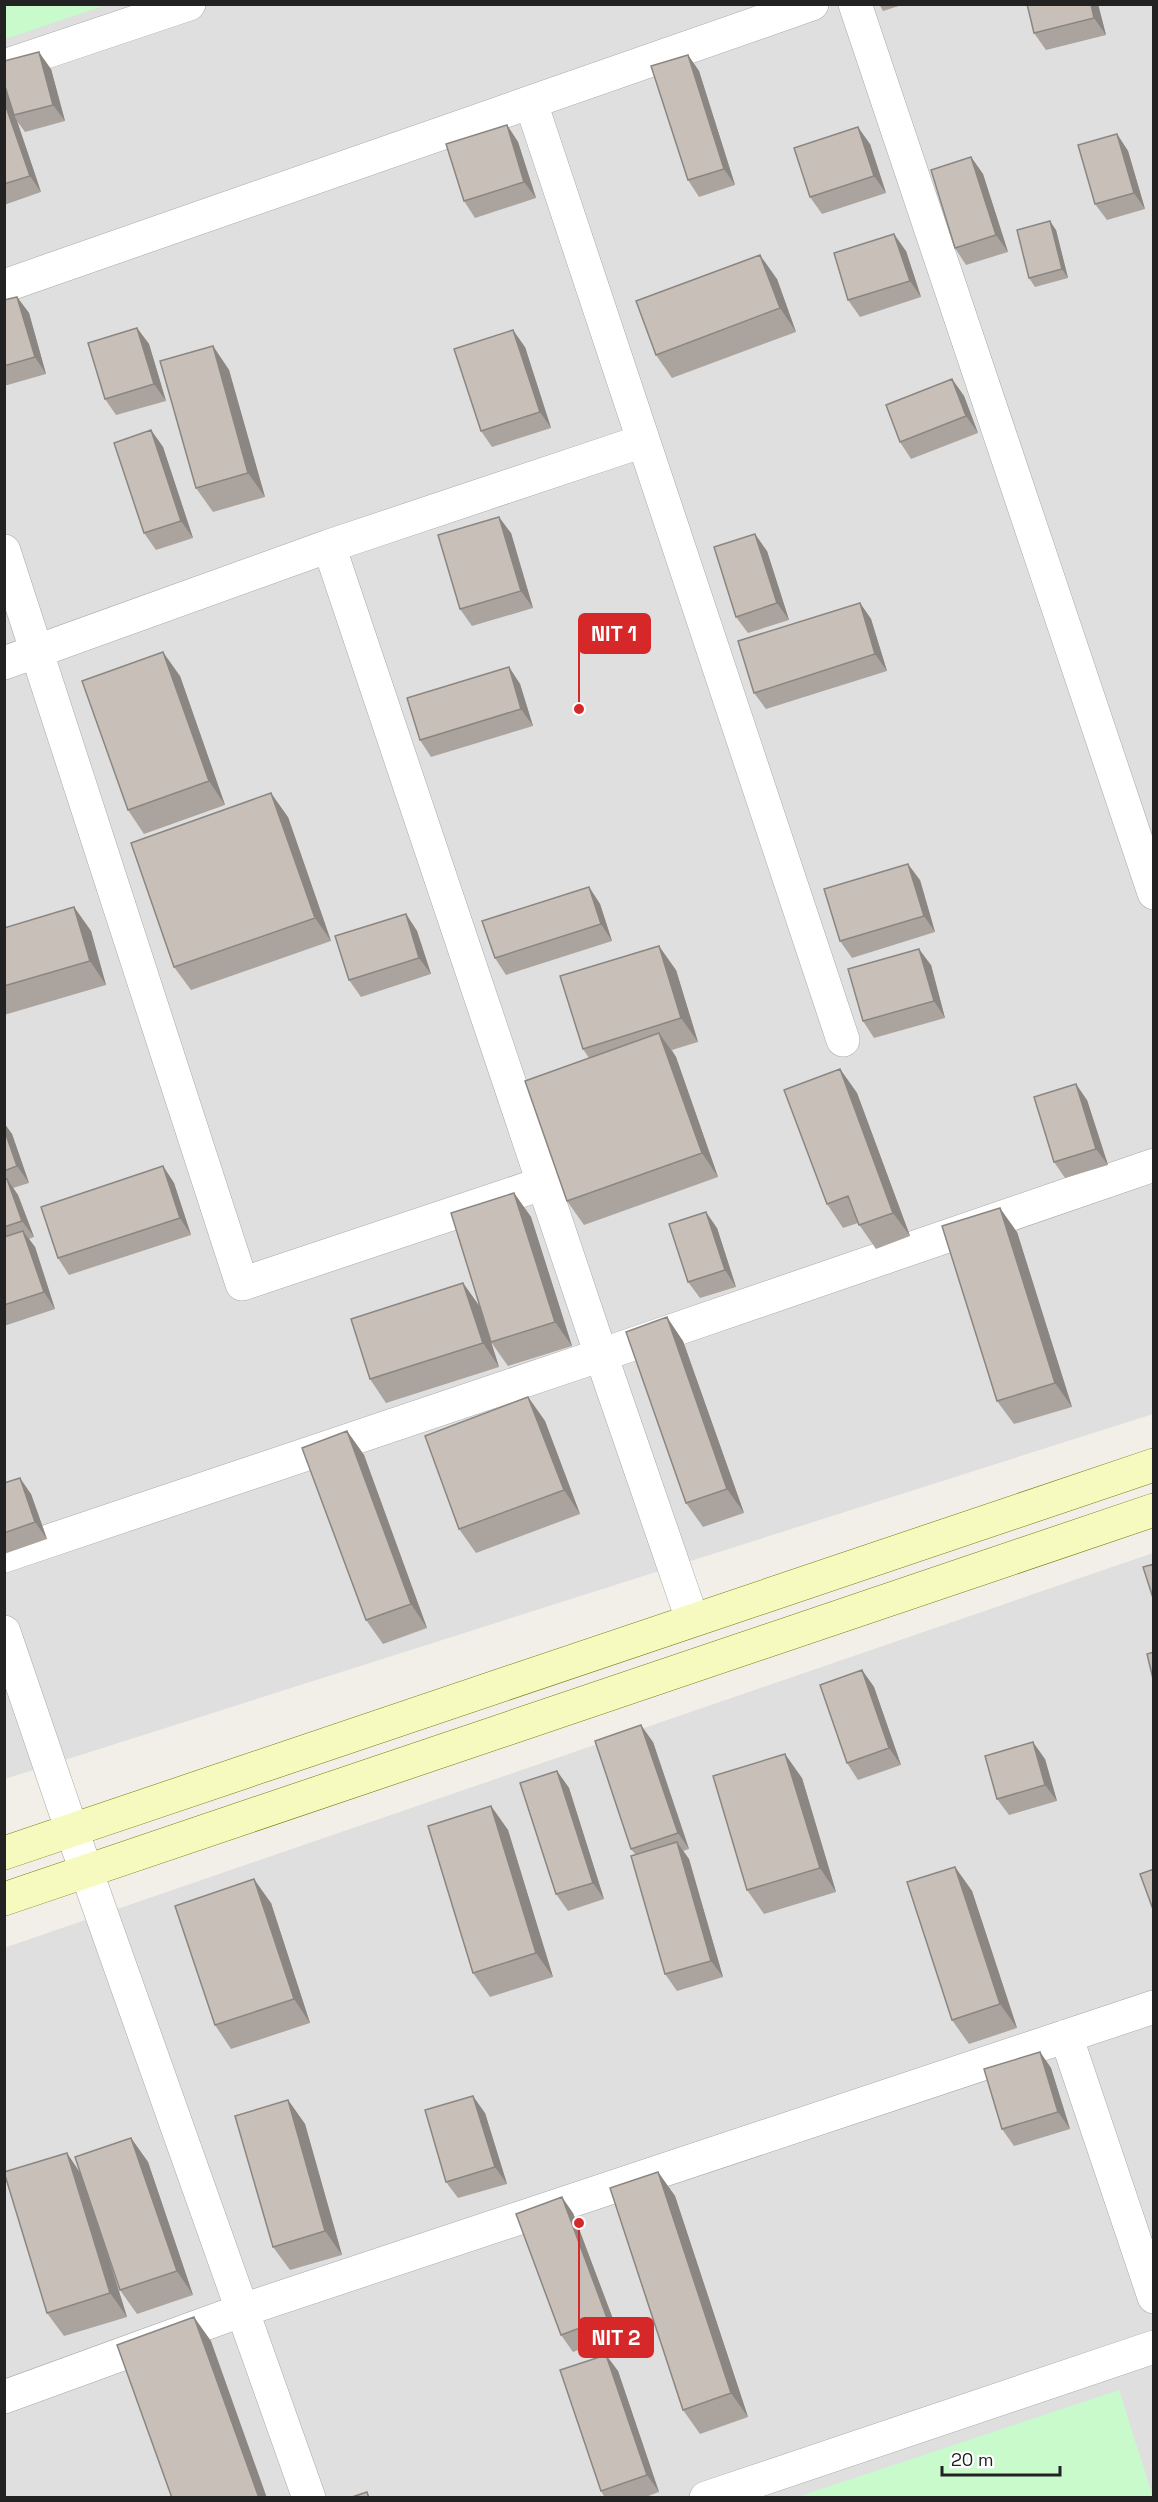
<svg xmlns="http://www.w3.org/2000/svg" width="1158" height="2502" font-family="'Space Grotesk',sans-serif">
<rect width="100%" height="100%" fill="#f2efe9"/>
<!-- residential -->
<path fill="#e0dfdf" d="M4,5h1149v1409l-1148,365z
M1153,1553v944h-1148l-1,-549z"/>
<!-- park -->
<path fill="#c8facc" d="M5,4h101v1l-101,34z
M1119,2390l34,107h-356z"/>
<g fill="none" stroke-linecap="round" stroke-linejoin="round">
<!-- street casing -->
<g stroke="#a9a9a9" stroke-width="34">
<path id="street" d="M855,4l299,889
M4,66l185,-62
M531,103l312,937
M4,286l808,-282
M329,546l272,809 91,264
M4,551l238,733 302,-101
M4,663l325,-117 314,-105
M4,1556l597,-201 553,-190
M4,1632l68,199 237,667
M1066,2036l88,261
M4,2397l239,-87 911,-303
M706,2498l448,-151"/>
</g>
<!-- secondary casing -->
<g stroke="#707d05" stroke-width="34">
<path id="secondary" d="M4,1853l1150,-388
M4,1899l1150,-389"/>
</g>
<!-- street -->
<use href="#street" stroke="#fff" stroke-width="33"/>
<!-- secondary -->
<use href="#secondary" stroke="#f7fabf" stroke-width="33"/>
</g>
<!-- wall -->
<path fill="#aba49e" d="M879,4h26l-22,7z
M1098,4l8,31 -60,15 -12,-17z
M688,55l11,16 36,114 -36,12 -11,-17z
M4,61l47,8 14,52 -40,11 -8,-11 24,71 -37,13z
M507,125l11,17 18,56 -61,20 -11,-17z
M1117,134l11,17 17,58 -38,11 -12,-16z
M870,144l16,49 -64,21 -12,-17z
M971,157l12,17 25,78 -42,13 -11,-17z
M1056,230l12,48 -33,9 -6,-9z
M906,251l15,46 -61,20 -12,-17z
M777,279l19,53 -124,46 -16,-23z
M17,297l12,16 17,61 -42,12v-86z
M137,328l12,16 17,57 -50,14 -11,-16z
M213,346l16,24 36,127 -52,15 -17,-24z
M525,347l26,81 -59,19 -11,-16z
M952,379l12,17 14,37 -67,26 -11,-17z
M151,430l12,17 30,91 -37,12 -12,-17z
M511,533l22,75 -61,18 -12,-17z
M767,551l22,69 -41,13 -12,-16z
M860,603l11,16 16,52 -121,38 -12,-16z
M509,667l11,17 13,42 -102,31 -11,-17z
M180,676l45,129 -81,29 -16,-24z
M288,817l43,124 -140,49 -17,-23z
M920,880l15,52 -83,26 -12,-17z
M589,887l11,17 12,37 -106,34 -11,-17z
M74,907l17,24 15,54 -102,30v-87z
M406,914l11,17 14,43 -70,23 -12,-17z
M931,965l14,53 -71,20 -11,-17z
M676,970l22,72 -26,8 4,7 42,120 -134,48 -17,-24 22,-143 -6,-9z
M840,1069l17,24 53,143 -34,13 -18,-26 -15,5 -16,-24z
M1087,1100l21,65 -43,13 -11,-16z
M4,1123l8,11 17,49 -16,5 5,7 16,42 -5,2 6,8 20,62 -51,17z
M163,1166l11,17 17,52 -122,40 -11,-17z
M514,1193l17,24 41,129 -64,20 -17,-24 8,25 -113,36 -16,-24 93,-96 17,24z
M717,1228l19,59 -36,11 -12,-16z
M1017,1232l55,175 -58,17 -17,-23z
M683,1341l61,172 -41,14 -17,-24z
M528,1397l17,24 35,93 -104,39 -17,-24z
M347,1431l17,24 63,173 -44,16 -17,-24z
M4,1483l27,11 16,45 -43,15z
M862,1670l12,17 27,78 -43,15 -11,-17z
M653,1742l36,107 -6,2 6,8 34,118 -46,14 -12,-17 -29,-119 -5,-6z
M1045,1759l12,42 -48,14 -12,-16z
M557,1771l12,17 35,111 -36,12 -12,-17z
M802,1778l34,114 -72,22 -17,-24z
M491,1806l17,24 45,147 -63,20 -17,-24z
M955,1867l17,24 45,137 -48,16 -17,-24z
M271,1903l39,120 -79,26 -16,-24z
M1040,2052l11,16 19,61 -56,17 -12,-17z
M288,2100l17,24 37,131 -52,15 -17,-23z
M485,2113l22,71 -49,14 -12,-16z
M131,2138l17,24 45,133 -56,19 -17,-24 -20,-61 27,88 -63,19 -17,-23 33,-142z
M658,2172l17,24 73,221 -48,17 -17,-24z
M573,2213l46,122 -46,17 -12,-17z
M606,2355l12,16 41,121 -16,6h-38l-4,-7z"/>
<!-- shaded-wall -->
<path fill="#8b8681" d="M1091,4h7l8,31 -12,-17z
M39,52l12,17 14,52 -12,-16z
M688,55l11,16 36,114 -11,-16z
M4,83l10,32 3,6 24,71 -11,-16 -26,-75z
M507,125l11,17 18,56 -12,-16z
M858,127l12,17 16,49 -12,-17z
M1117,134l11,17 17,58 -11,-16z
M971,157l12,17 25,78 -12,-17z
M1050,221l6,9 12,48 -6,-9z
M894,234l12,17 15,46 -11,-16z
M760,255l17,24 19,53 -16,-24z
M17,297l12,16 17,61 -11,-17z
M137,328l12,16 17,57 -12,-17z
M513,330l12,17 26,81 -11,-16z
M213,346l16,24 36,127 -17,-24z
M952,379l12,17 14,37 -12,-17z
M151,430l12,17 30,91 -12,-17z
M499,517l12,16 22,75 -12,-17z
M755,534l12,17 22,69 -12,-17z
M860,603l11,16 16,52 -12,-17z
M163,652l17,24 45,129 -16,-24z
M509,667l11,17 13,42 -12,-17z
M271,793l17,24 43,124 -16,-23z
M908,864l12,16 15,52 -11,-16z
M589,887l11,17 12,37 -11,-17z
M74,907l17,24 15,54 -16,-24z
M406,914l11,17 14,43 -12,-16z
M659,946l17,24 22,72 -17,-24z
M919,949l12,16 14,53 -11,-17z
M659,1033l17,24 42,120 -16,-24z
M840,1069l17,24 53,143 -17,-23z
M1076,1084l11,16 21,65 -12,-16z
M4,1123l8,11 17,49 -12,-17 -13,-37z
M163,1166l11,17 17,52 -11,-17z
M7,1179l11,16 16,42 -12,-16z
M514,1193l17,24 41,129 -17,-24z
M1000,1208l17,24 55,175 -17,-24z
M706,1212l11,16 19,59 -11,-17z
M23,1231l12,16 20,62 -11,-17z
M463,1283l17,24 19,60 -16,-24z
M667,1317l16,24 61,172 -17,-24z
M528,1397l17,24 35,93 -16,-24z
M347,1431l17,24 63,173 -16,-24z
M20,1478l11,16 16,45 -12,-17z
M862,1670l12,17 27,78 -12,-17z
M641,1725l12,17 36,107 -11,-16z
M1033,1742l12,17 12,42 -12,-16z
M785,1754l17,24 34,114 -16,-24z
M557,1771l12,17 35,111 -11,-16z
M491,1806l17,24 45,147 -17,-24z
M677,1842l12,17 34,118 -12,-16z
M955,1867l17,24 45,137 -17,-24z
M254,1879l17,24 39,120 -16,-24z
M1040,2052l11,16 19,61 -12,-17z
M473,2096l12,17 22,71 -12,-17z
M288,2100l17,24 37,131 -17,-24z
M131,2138l17,24 45,133 -16,-24z
M67,2153l16,24 44,140 -17,-24z
M658,2172l17,24 73,221 -17,-24z
M562,2197l11,16 46,122 -12,-17z
M194,2317l17,24 56,157h-8z
M606,2355l12,16 41,121 -12,-17z"/>
<!-- building -->
<path fill="#c7bfb8" stroke="#8b8681" stroke-width="1.5" d="M1027,4h64l3,14 -60,15z
M39,52l14,53 -39,10 -10,-32v-22z
M688,55l36,114 -36,11 -37,-114z
M4,101l26,75 -26,8z
M507,125l17,57 -60,19 -18,-57z
M858,127l16,49 -64,21 -16,-49z
M1117,134l17,59 -39,11 -17,-59z
M971,157l25,78 -41,13 -24,-78z
M1050,221l12,48 -33,9 -12,-48z
M894,234l16,47 -62,19 -14,-47z
M760,255l20,53 -124,47 -20,-54z
M17,297l18,60 -31,9v-66z
M137,328l17,56 -49,15 -17,-56z
M513,330l27,82 -59,19 -27,-82z
M213,346l35,127 -52,15 -36,-127z
M952,379l14,37 -66,26 -14,-37z
M151,430l30,91 -37,12 -30,-90z
M499,517l22,74 -61,18 -22,-74z
M755,534l22,69 -41,14 -22,-70z
M860,603l15,51 -121,39 -16,-52z
M163,652l46,129 -81,29 -46,-129z
M509,667l12,42 -101,31 -13,-42z
M271,793l44,125 -141,49 -43,-124z
M908,864l16,52 -84,25 -16,-52z
M589,887l12,37 -106,34 -13,-37z
M74,907l16,54 -86,25v-58z
M406,914l13,44 -70,22 -14,-44z
M659,946l22,72 -98,31 -23,-73z
M919,949l15,52 -71,20 -15,-52z
M659,1033l43,120 -135,48 -42,-120z
M840,1069l53,144 -34,12 -11,-29 -21,8 -43,-114z
M1076,1084l20,65 -42,13 -20,-65z
M4,1129l13,37 -13,5z
M163,1166l17,52 -122,40 -17,-51z
M7,1179l15,42 -18,6v-47z
M514,1193l41,129 -64,20 -40,-129z
M1000,1208l55,175 -58,18 -55,-175z
M706,1212l19,58 -37,12 -19,-58z
M23,1231l21,61 -40,13v-68z
M463,1283l20,60 -113,36 -19,-60z
M667,1317l60,172 -41,14 -60,-171z
M528,1397l36,93 -105,39 -34,-93z
M347,1431l64,173 -45,16 -64,-172z
M20,1478l15,44 -31,11v-50z
M1154,1564v37l-11,-34z
M1154,1652v31l-7,-29z
M862,1670l27,78 -42,15 -27,-78z
M641,1725l37,108 -47,16 -36,-108z
M1033,1742l12,43 -48,14 -12,-43z
M785,1754l35,114 -73,22 -34,-114z
M557,1771l36,112 -37,11 -36,-111z
M491,1806l45,147 -63,20 -45,-147z
M677,1842l34,119 -46,13 -34,-118z
M955,1867l45,137 -48,16 -45,-138z
M1154,1869v43l-14,-38z
M254,1879l40,120 -79,26 -40,-119z
M1040,2052l18,60 -56,17 -18,-60z
M473,2096l22,71 -49,15 -21,-72z
M288,2100l37,131 -52,16 -38,-131z
M131,2138l46,133 -57,19 -45,-133z
M67,2153l43,140 -63,20 -43,-141z
M658,2172l73,221 -48,17 -73,-222z
M562,2197l45,121 -46,17 -45,-121z
M194,2317l65,181h-87l-55,-153z
M606,2355l41,120 -46,16 -41,-121z
M367,2492l2,6h-20z"/>
<!-- callouts -->
<path fill="none" stroke="#d62828" stroke-width="2" d="M579 709L579 634M579 2223L579 2338"/>
<g fill="#d62828" stroke="#fff" stroke-width="2">
<circle cx="579" cy="709" r="6"/>
<circle cx="579" cy="2223" r="6"/>
</g>
<g fill="#d62828" stroke="#d62828" stroke-width="2">
<rect x="579" y="614" width="71" height="39" rx="6"/>
<rect x="579" y="2318" width="74" height="39" rx="6"/>
</g>
<g font-size="21" text-anchor="middle" font-weight="bold" fill="#fff">
<text x="614" y="641">NIT 1</text>
<text x="616" y="2345">NIT 2</text>
</g>
<!-- border -->
<rect width="1158" height="2502" fill="none" stroke="#222222" stroke-width="12"/>
<!-- scale -->
<path d="M942 2466v9h118v-9" fill="none" stroke="#222222" stroke-width="3"/>
<text x="951" y="2466" font-size="18" fill="#222222" stroke="#ffffff" stroke-width="4.5" paint-order="stroke">20 m</text>
</svg>
